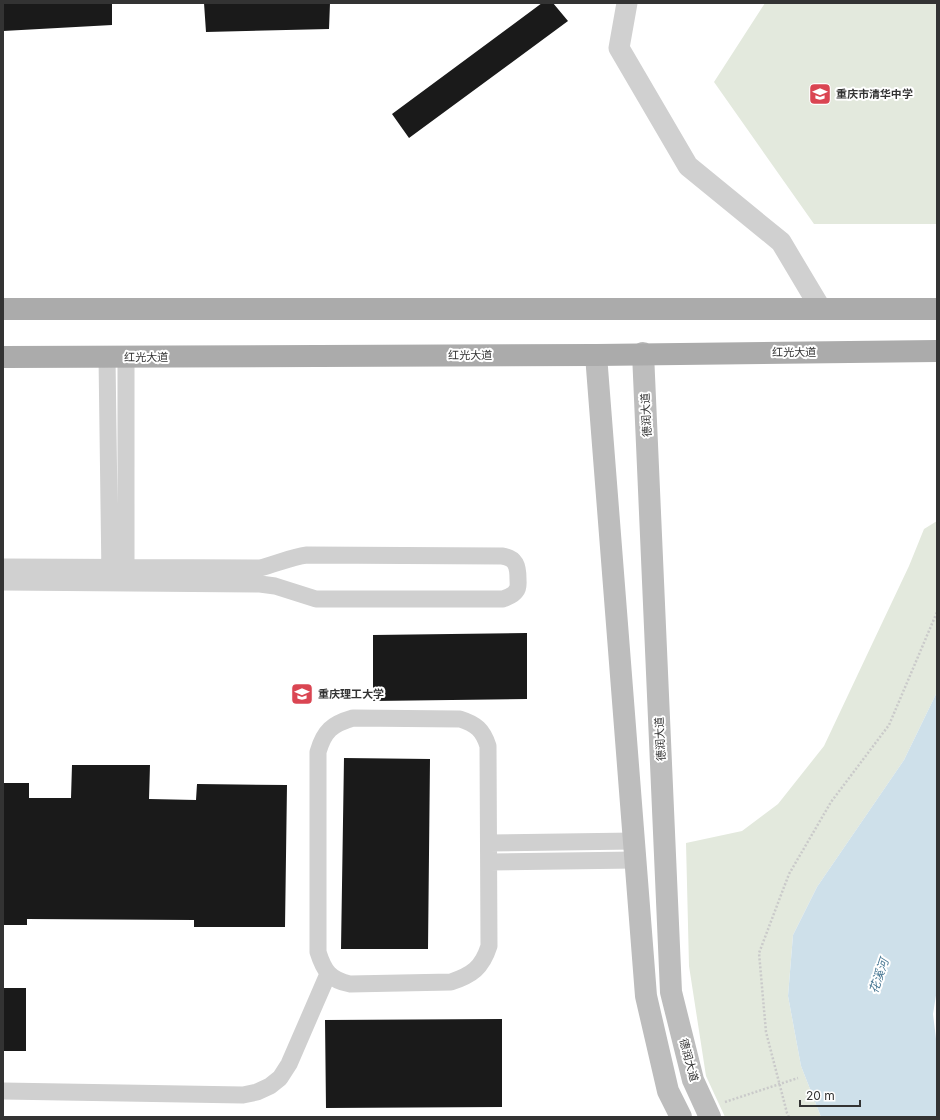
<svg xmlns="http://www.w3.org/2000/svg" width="940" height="1120" font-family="Inter,'Noto Sans SC',sans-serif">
<rect width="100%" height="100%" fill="#fff"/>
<!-- green -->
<path fill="#e3e9dd" d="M765,3h172v221h-123l-100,-142z
M937,521v171l-33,68 -87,127 -24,48 -5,61 13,70 20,51h-96l-19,-41 -17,-110 -3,-123 56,-12 36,-27 46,-58 50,-106 35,-74 15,-37z"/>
<!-- water -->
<path fill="#cee0ea" d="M937,692v297l-4,25 4,33v70h-116l-20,-51 -13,-70 5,-61 24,-48 87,-127z"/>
<!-- building -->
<path fill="#1a1a1a" d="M3,3h109v22l-109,6z
M204,3h126l-1,26 -123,3z
M542,3h11l15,18 -159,117 -17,-24z
M527,633v66l-154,2v-66z
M344,758l86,1 -2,190h-87z
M72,765h78l-1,34 47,1 1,-16 90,1 -2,142h-91v-7l-167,-1v6h-24v-142h26v15h42z
M3,988h23v63h-23z
M502,1019v88l-176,1 -1,-88z"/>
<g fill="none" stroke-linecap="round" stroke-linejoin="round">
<!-- path -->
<path stroke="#cacaca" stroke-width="2.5" stroke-dasharray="2 2" stroke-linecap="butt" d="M725,1102l73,-24
M789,1117l-2,-4 -21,-81 -7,-79 30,-79 42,-72 58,-77 48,-113"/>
<!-- minor -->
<path stroke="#d0d0d0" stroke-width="17" d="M107,357l3,221
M126,357v222
M3,567l257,1c16,-4 31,-11 47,-13l195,1c14,2 16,10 16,23 0,4 1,9 -2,12 -3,5 -9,6 -13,8h-187l-41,-13 -15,-2 -257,-2
M353,718l107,1c16,5 23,11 28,27l1,200c-7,22 -17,29 -38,36l-101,2c-20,-4 -26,-13 -32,-32v-200c6,-21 14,-28 35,-34z
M489,843l145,-2
M489,862l146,-2
M3,1091l240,4 14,-3 13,-6 10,-8 9,-14 39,-90"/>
<!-- tertiary -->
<path stroke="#d0d0d0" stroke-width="21" d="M627,3l-8,45 69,118 93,76 40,67"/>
<!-- secondary -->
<path stroke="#bdbdbd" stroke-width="22" d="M643,353l28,639 22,88 17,37
M596,355l50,641 22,95 13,26"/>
<!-- primary -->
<path stroke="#ababab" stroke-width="22" d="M3,309h934
M3,357l593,-2 341,-4"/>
</g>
<!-- icons -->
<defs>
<g id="school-square" transform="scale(1.15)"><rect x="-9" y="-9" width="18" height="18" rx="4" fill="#da4552" stroke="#fff"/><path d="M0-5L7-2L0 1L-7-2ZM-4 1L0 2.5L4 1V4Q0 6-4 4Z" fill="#fff"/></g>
<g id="university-square" transform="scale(1.15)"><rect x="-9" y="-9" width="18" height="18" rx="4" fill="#da4552" stroke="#fff"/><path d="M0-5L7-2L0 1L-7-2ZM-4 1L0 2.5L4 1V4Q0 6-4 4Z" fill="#fff"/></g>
</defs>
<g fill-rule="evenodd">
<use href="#school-square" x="820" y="94"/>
<use href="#university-square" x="302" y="694"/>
</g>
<g text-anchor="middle" stroke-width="4" stroke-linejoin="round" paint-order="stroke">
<!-- poi labels -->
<g font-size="11" font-weight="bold" fill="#333" stroke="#fff" text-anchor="start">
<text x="836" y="98">重庆市清华中学</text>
<text x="318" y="698">重庆理工大学</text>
</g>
<!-- street labels -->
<g font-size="11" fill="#333" stroke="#fff">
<text x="794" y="356">红光大道</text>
<text x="470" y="359">红光大道</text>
<text x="146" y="361">红光大道</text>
<text transform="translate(646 415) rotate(-93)" y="4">德润大道</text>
<text transform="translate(660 739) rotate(-93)" y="4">德润大道</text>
<text transform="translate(689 1060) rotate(75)" y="4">德润大道</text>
</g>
<!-- water labels -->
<g font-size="12" font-style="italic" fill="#457591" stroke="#fff">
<text transform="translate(879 976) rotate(-71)" y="4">花溪河</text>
</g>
</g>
<!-- border -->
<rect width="940" height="1120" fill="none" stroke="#333333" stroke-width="8"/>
<!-- scale -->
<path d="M800 1100v6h60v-6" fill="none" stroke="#333333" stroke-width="2"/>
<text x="806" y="1100" font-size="12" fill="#333333" stroke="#ffffff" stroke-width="3" paint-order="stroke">20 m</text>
</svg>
